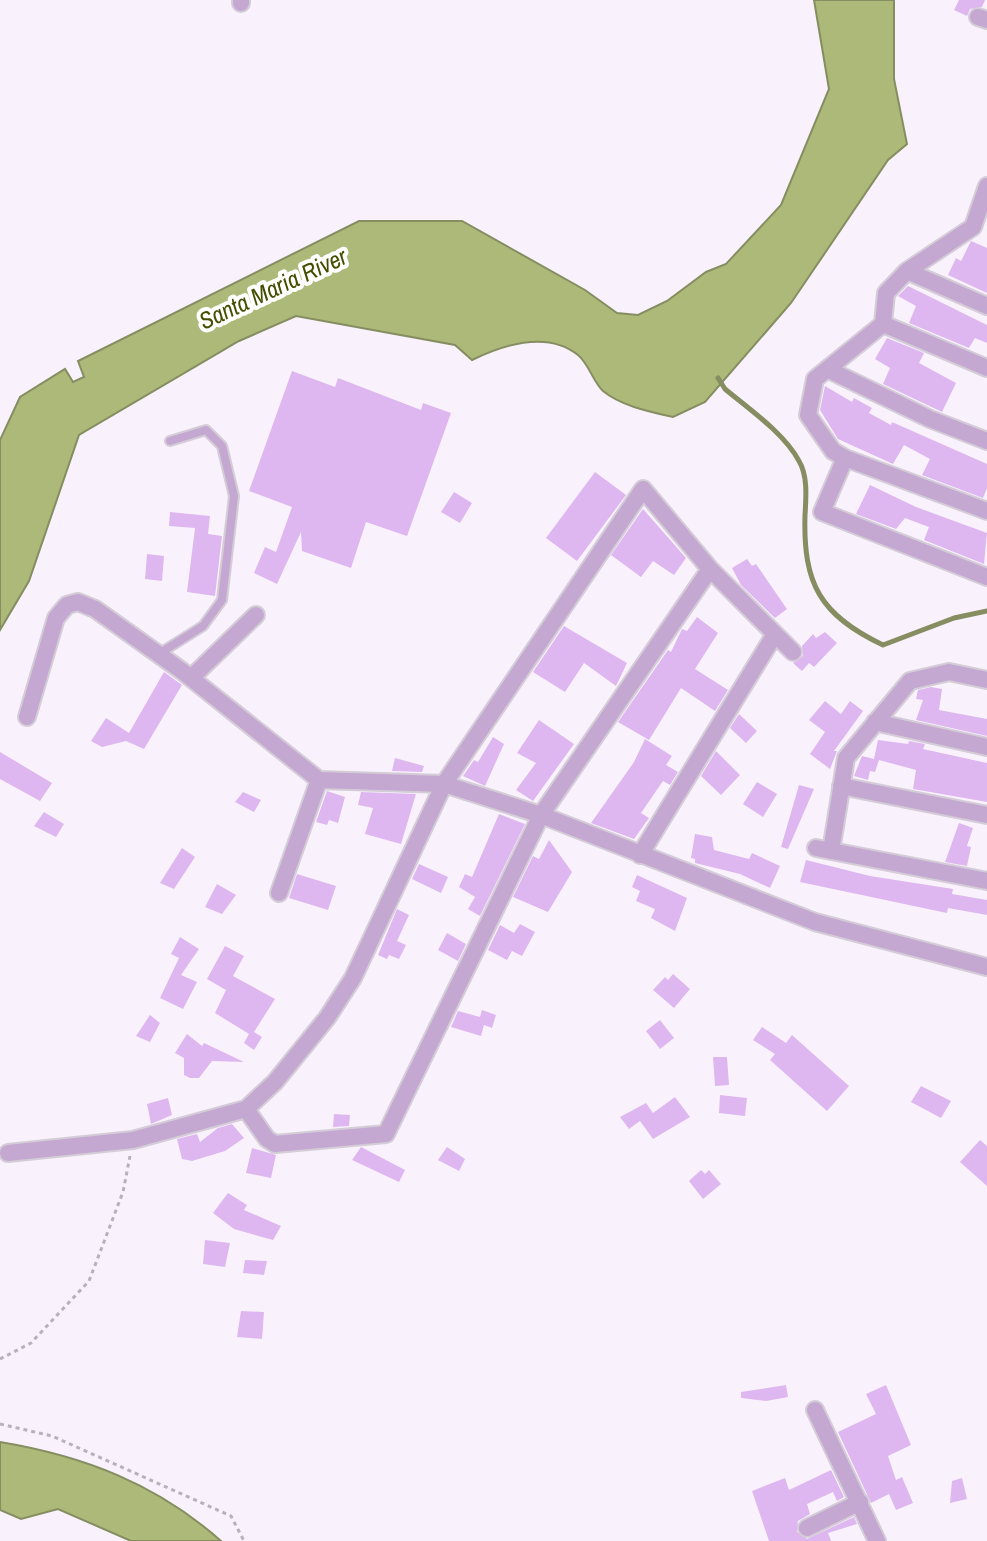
<svg xmlns="http://www.w3.org/2000/svg" width="987" height="1541" font-family="'Archivo Narrow',sans-serif">
<rect width="100%" height="100%" fill="#f9f2fd"/>
<!-- water -->
<path fill="#adb978" stroke="#858d61" stroke-width="2" d="M814,0h80v79l13,65 -19,16 -97,143 -86,99 -32,15c-22,-5 -52,-11 -70,-26 -10,-9 -14,-27 -25,-36 -31,-25 -75,-10 -106,5l-17,-15 -159,-29 -57,25 -160,94 -50,146 -29,49v-190l20,-43 45,-28 8,13 11,-5 -6,-16 281,-140h103l123,69 32,23 21,2 29,-14 39,-29 20,-8 55,-59 48,-116z
M0,1442c84,14 157,42 221,99h-90l-73,-32 -37,10 -21,-9z"/>
<g fill="none" stroke-linecap="round" stroke-linejoin="round">
<!-- stream -->
<path stroke="#858d61" stroke-width="5" d="M718,378l7,11c24,20 59,44 74,72 9,15 7,37 6,54 -2,69 15,100 78,130l71,-27 33,-7"/>
</g>
<!-- building -->
<path fill="#deb7f0" d="M959,0h26l-3,7 -12,2 -3,7 -13,-6z
M971,241l16,7v45l-39,-18 8,-17 5,3z
M908,286l79,39v18l-12,-5 -6,10 -60,-25 7,-17 -18,-10z
M887,338l37,15 -5,10 37,20 -14,29 -59,-28 7,-16 -15,-9z
M292,371l43,16 3,-9 83,32 2,-7 28,10 -44,123 -41,-14 -15,46 -49,-17 -1,-19 -24,52 -23,-11 11,-26 11,5 16,-45 -43,-16z
M825,386l27,16 2,-4 18,10 -3,5 22,12 1,-3 95,42v24l-4,10 -61,-23 8,-16 -26,-14 -11,19 -55,-25 -18,-29z
M595,472l31,23 -49,66 -31,-23z
M870,485l46,22 71,26 -3,31 -60,-24 5,-13 -24,-9 -9,11 -40,-15z
M454,492l18,11 -12,20 -19,-11z
M643,509l43,49 -12,17 -21,-14 -12,16 -30,-22z
M170,512l40,4 -2,18 14,2 -7,60 -28,-4 8,-64 -26,-2z
M147,554l17,2 -2,25 -17,-2z
M747,559l5,7 4,-2 31,45 -12,9 -34,-33 -9,-17z
M697,617l21,16 -23,36 33,21 -13,21 -34,-23 -32,52 -31,-18 50,-72 3,2 11,-23 5,2z
M564,626l63,37 -11,23 -32,-23 -19,29 -32,-20z
M825,632l12,11 -23,24 -5,-4 -7,8 -9,-8 10,-7 -1,-10 11,-12 3,4z
M164,672l18,13 -38,64 -18,-8 -24,6 -11,-6 15,-23 23,15z
M931,687l11,2 -3,21 48,9v17l-71,-16 7,-20 -7,-1 2,-9z
M825,701l16,13 9,-13 13,10 -29,40h3l-7,18 -20,-15 15,-22 -16,-12z
M739,714l18,17 -11,12 -16,-15z
M539,720l35,24 -41,57 -17,-11 20,-27 -19,-10z
M493,737l11,7 -19,42 -22,-10 11,-16 4,2z
M645,739l27,17 -6,9 12,7 -8,13 -7,-4 -22,32 8,5 -15,21 -43,-16 43,-61z
M878,740l30,4 1,-3 16,3 -2,5 64,14v39l-74,-13 3,-19 -37,-10 -4,12 -5,-1 -2,9 -14,-4 8,-20 12,3z
M716,751l24,24 -19,20 -20,-19z
M0,752l52,31 -12,18 -40,-22z
M395,758l29,8 -2,6 -30,-1z
M757,782l20,12 -14,23 -20,-13z
M799,785l15,4 -26,60 -7,-2z
M327,791l18,6 -7,26 -9,-3 -2,5 -11,-3z
M243,792l18,8 -7,12 -19,-10z
M361,792l55,2 -15,50 -36,-10 8,-26 -15,-3z
M44,812l20,12 -8,13 -22,-11z
M499,814l26,10 -45,92 -12,-7 7,-12 -16,-10 6,-13 7,3z
M959,823l14,5 -6,18 4,1 -4,19 -22,-4z
M695,834l17,3 2,13 35,9 3,-6 28,13 -10,22 -30,-14 -45,-11v-4l-4,-1z
M549,840l23,32 -24,40 -35,-15 20,-41 6,3z
M182,848l13,9 -21,32 -14,-6z
M806,860l64,16 83,13 -1,5 35,6v15l-39,-7 -1,5 -147,-31z
M419,864l29,13 -7,16 -29,-14z
M297,874l39,12 -8,24 -39,-12z
M637,875l50,23 -12,33 -24,-13 4,-9 -19,-8 4,-10 -8,-4z
M217,884l19,11 -14,19 -17,-7z
M397,909l12,6 -12,26 9,4 -7,14 -10,-4 -2,4 -9,-4z
M520,924l15,8 -13,24 -10,-5 -5,9 -19,-10 12,-25 14,8z
M447,933l19,11 -8,17 -20,-11z
M180,937l19,12 -18,26 16,7 -14,27 -23,-11 19,-40 -8,-4z
M225,946l19,10 -11,20 42,23 -21,33 8,5 -8,13 -10,-7 5,-9 -34,-21 11,-23 -19,-11z
M673,974l17,15 -16,19 -21,-18 12,-13 3,3z
M482,1010l14,5 -4,13 -8,-3 -3,11 -30,-9 7,-16 22,6z
M150,1015l10,8 -10,19 -14,-6z
M660,1020l14,18 -14,11 -14,-18z
M762,1027l24,16 6,-8 57,51 -22,25 -57,-51 5,-6 -22,-14z
M187,1034l15,12 2,-3 40,19 -32,-1 -13,17h-9l-6,-3v-17l-9,-5z
M713,1057h14l2,28 -14,1z
M921,1086l30,15 -10,17 -30,-16z
M720,1095l27,3 -2,18 -26,-3z
M675,1097l15,20 -37,22 -13,-18 -11,8 -9,-12 26,-14 7,10z
M168,1098l4,17 -21,9 -4,-20z
M334,1114l16,1 -1,11 -16,1z
M232,1124l12,14 -19,13 -33,10 -10,-2 -5,-20 20,-5 3,8 18,-14z
M980,1140l7,6v40l-27,-24z
M361,1147l44,23 -6,12 -47,-22z
M447,1147l18,12 -6,12 -21,-11z
M252,1148l24,7 -5,23 -25,-5z
M701,1170l4,4 4,-4 12,14 -18,15 -14,-18z
M228,1193l19,12 -3,5 37,16 -8,14 -39,-11 -21,-16z
M205,1240l25,3 -5,24 -22,-3z
M245,1260l22,1 -3,14 -21,-2z
M241,1311l23,1 -2,27 -25,-2z
M786,1385l2,12 -22,4 -25,-3v-6z
M886,1385l25,60 -23,11 8,24 6,-3 11,26 -17,7 -7,-16 -18,9 -33,-71 38,-18 -10,-20z
M831,1470l13,27 -7,4 -4,-9 -26,12 3,10 -12,7 -1,11 10,7 47,-22 3,7 -29,9 3,8h-62l-17,-50 33,-13 4,12z
M962,1478l5,21 -17,4 2,-22z"/>
<g fill="none" stroke-linecap="round" stroke-linejoin="round">
<!-- lane casing -->
<g stroke="#d4cdd7" stroke-width="12">
<path id="lane" d="M157,655l46,-29 19,-26 12,-104 -12,-50 -16,-16 -36,11"/>
</g>
<!-- street casing -->
<g stroke="#d4cdd7" stroke-width="20">
<path id="street" d="M241,3v-3
M978,17l9,3
M987,186l-14,41 -66,44 -21,22 -3,31 -68,55 -7,36 25,36 12,7 142,53
M907,271l80,35
M883,324l104,44
M827,369l103,50 57,22
M845,458l-23,54 165,65
M191,678l65,-63
M27,717l29,-99 11,-13 11,-3 17,7 87,62 137,109 125,4 97,31 274,107 172,45
M875,722l112,25
M841,786l146,29
M816,848l171,33
M831,851l15,-93 64,-77 39,-9 38,8
M640,855l135,-221
M279,893l40,-113
M246,1109l29,-27 52,-64 26,-40 91,-194 199,-295 67,80 83,83
M8,1153l125,-13 113,-31 21,30 8,5 111,-10 155,-319 169,-246
M815,1410l62,131
M807,1528l53,-26"/>
</g>
<!-- path -->
<path stroke="#b6b1ba" stroke-width="3" stroke-dasharray="4 4" stroke-linecap="butt" d="M0,1359l31,-16 58,-62 34,-89 7,-36
M0,1424l52,12 179,80 13,25"/>
<!-- lane -->
<use href="#lane" stroke="#c4a8d1" stroke-width="8"/>
<!-- street -->
<use href="#street" stroke="#c4a8d1" stroke-width="16"/>
</g>
<g text-anchor="middle" stroke-width="8" stroke-linejoin="round" paint-order="stroke">
<!-- water labels -->
<g font-size="24" font-style="italic" fill="#464f00" stroke="#fff">
<text transform="translate(273 289) rotate(-25)" y="8">Santa Maria River</text>
</g>
</g>
</svg>
